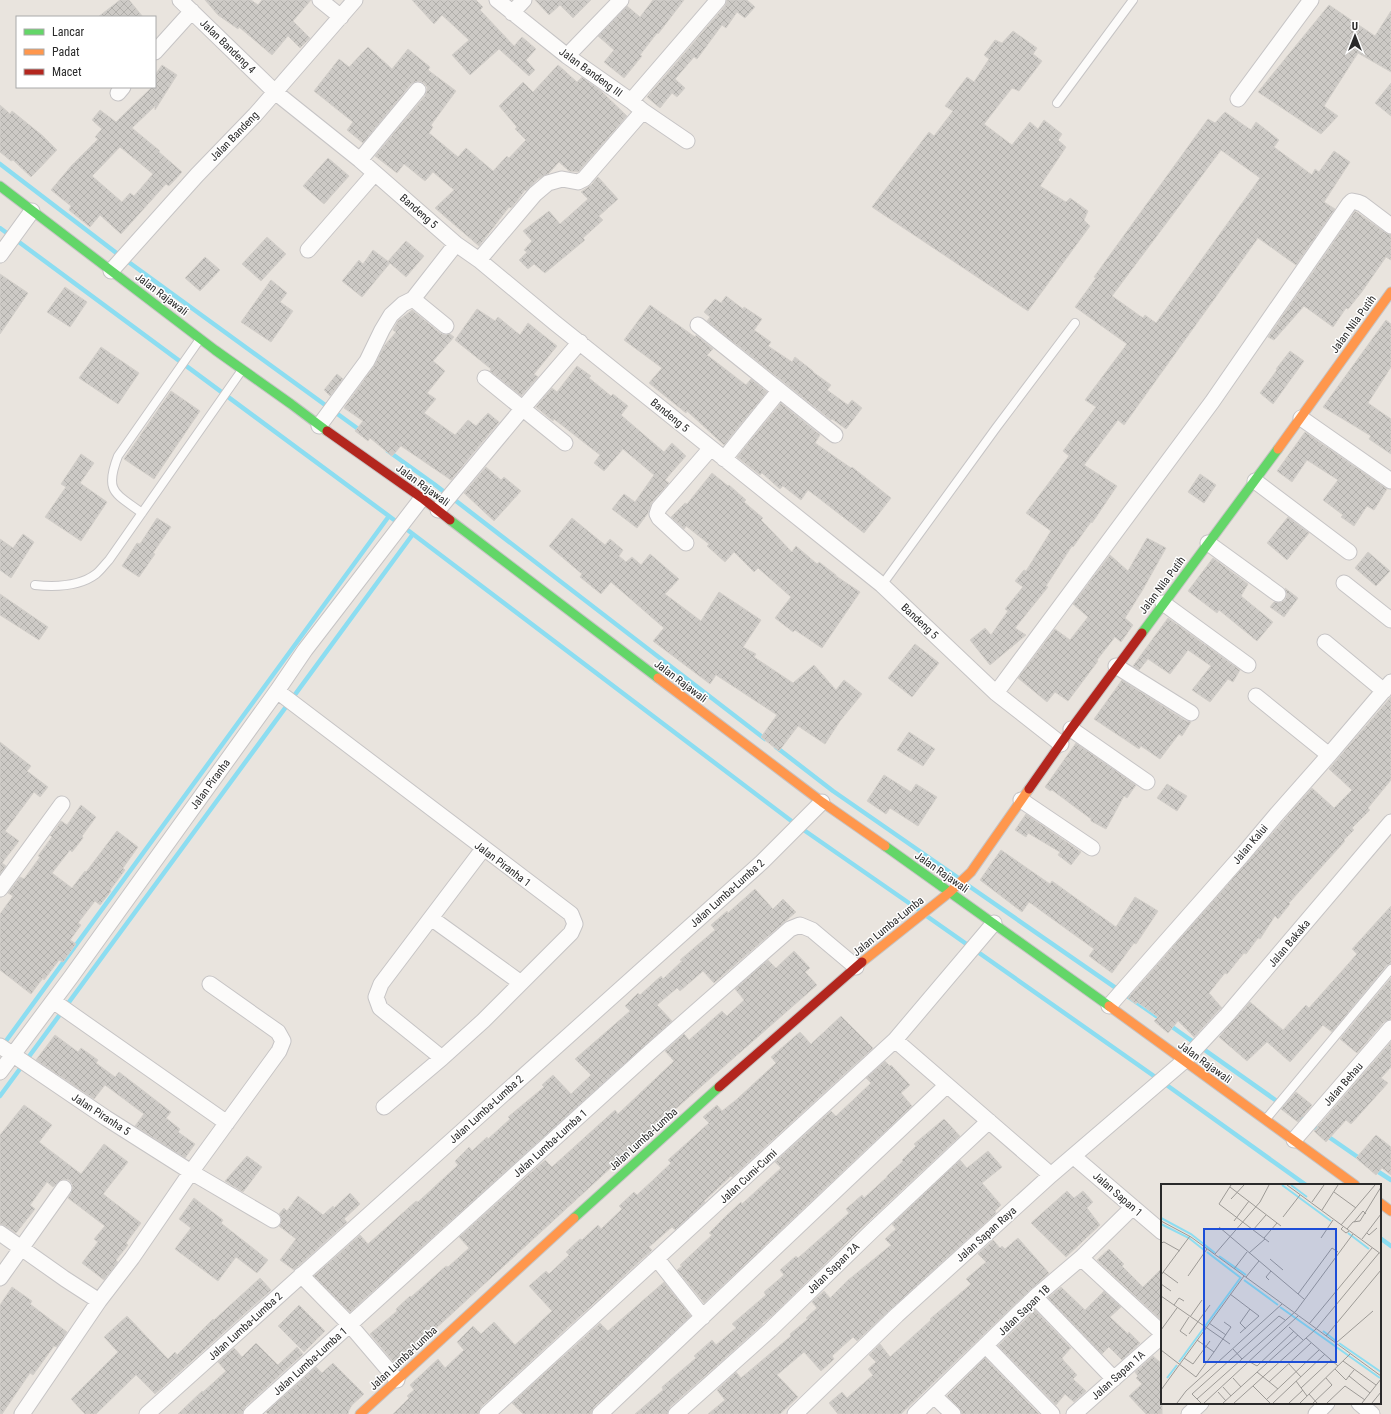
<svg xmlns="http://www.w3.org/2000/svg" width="1391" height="1414" font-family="'Roboto Condensed',sans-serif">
<defs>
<pattern id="building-cross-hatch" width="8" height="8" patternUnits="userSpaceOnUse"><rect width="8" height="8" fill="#cdcac6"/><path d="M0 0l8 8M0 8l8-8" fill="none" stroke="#b0aeaa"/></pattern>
</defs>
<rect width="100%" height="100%" fill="#e9e4de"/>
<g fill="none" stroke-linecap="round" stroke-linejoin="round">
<!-- stream -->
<path stroke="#8cddf1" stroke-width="4.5" d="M0,164l123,94 238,173
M0,228l401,297 397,301 121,84
M388,451l46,33 331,255
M776,747l57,44 124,86
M966,884l196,136
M928,917l233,164 145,104
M1168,1024l113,80
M3,1045l386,-529
M0,1096l413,-562
M1297,1115l65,45
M1374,1169l17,11
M1380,1238l11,8"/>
</g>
<!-- building -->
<path fill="url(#building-cross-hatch)" stroke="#d4d0cb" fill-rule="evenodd" d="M120,0h9l14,17h-45z
M205,0h46l7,5 4,-5h49l-18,21 17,17 -10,10 -12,-12 -16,19 -33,-28 -1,2 -20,-14z
M412,0h64l7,7 -3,3 34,36 8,-9 14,12 -10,11 9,10 -6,6 -30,-27 -29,26 -18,-20 17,-15 -27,-25 -8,9z
M535,0h56l-18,18 -13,-13 -11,10z
M653,0h31l-26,34 -1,-1 -17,22 2,1 -18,22 -20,-16 10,-12 -16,-14 29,-30 13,11z
M727,0h20l8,7 -10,11 -8,-6 -11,16 -4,-3 -25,34 -3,-2 -19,22 10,9 -8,9 -5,-4 -12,15 -13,-11 78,-91z
M1329,5l46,31 16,-25v61l-33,-19 -34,53 14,10 -17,18 -63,-42z
M1013,31l24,17 -4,6 9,7 -23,30 -7,-3 -28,36 28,21 18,-23 8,7 6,-9 18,14 -4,6 8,7 -26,39 26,16 4,-4 18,13 -4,9 6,6 -62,85 -156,-104 57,-75 5,4 19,-25 -8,-5 22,-29 7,5 15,-23 -5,-4 11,-15 7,3z
M368,47l24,22 16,-20 22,18 -2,3 28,21 -25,34 2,2 -4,6 29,24 8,-9 27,23 14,-15 2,2 17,-18 -11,-11 2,-2 -18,-21 24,-24 10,10 25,-27 19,17 5,-5 19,14 26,25 -49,56 -9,-1 -10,-9 -10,11 -11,6 -12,12 -1,-1 -8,11 -6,7 -2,-1 -30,39 -44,-38 19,-18 -21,-18 -8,9 -21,-17 -7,9 -22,-17 50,-60 2,-5v-4l-3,-4 -5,-2 -4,1 -4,2 -48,59 -16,-13 6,-8 -39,-31 25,-32 10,8z
M162,65l15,10 -22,35v-4l-23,22 28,23 -1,1 23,20 -13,14 -3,-2 -45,50 -21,-19 -10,12 -21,-17 2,-4 -20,-16 21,-25 26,-26 -3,-2 7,-8 -10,-9 8,-10 16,12 36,-35h3v-12zM120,147l33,27 -19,22 -4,-3 -8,9 -30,-26z
M1391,83v33l-16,-13z
M0,105l10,9 2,-3 31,25 14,14 -26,27 -18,-17 -2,1 -11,-9z
M1225,112l26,18 5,-8 23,18 -5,7 38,28 3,-6 4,3 15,-21 16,11 -26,40 11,7 -39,56 -38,-27 -134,187 -6,-5 -34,45 33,21 -25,37 -1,-1 -18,25 -1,-1 -26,40 2,1 -33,41 11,7 -36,30 -20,-25 15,-12 6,7 17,-24 -3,-2 18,-22 -8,-6 9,-11 2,1 25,-40 -25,-18 43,-57 -6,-5 33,-44 -11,-7 42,-56 -52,-37 21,-29 -2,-1 114,-158 7,4zM1221,150l39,28 -104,145 -11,-8 -2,3 -31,-22z
M328,158l21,18 -25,28 -21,-18z
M598,177l20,22 -19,17 4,4 -20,18 2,2 -40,33 -11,-9 -6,5 -9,-9 8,-8 -3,-2 8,-9 -9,-10 26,-20 11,13 28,-25 -7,-7 10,-7z
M1355,211l31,22 5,2v25l-5,-3 -25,36 -13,16 -2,-1 -13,19 -29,-21 -30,34 -6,-3z
M267,237l19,17 -25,27 -19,-17z
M406,241l18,15 -18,21 -16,-14 -28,34 -20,-16 17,-21 4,4 10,-14 16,12 -1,-1z
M205,257l15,13 -20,21 -15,-13z
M0,274l28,19 -28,41z
M271,280l16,13 -7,9 13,9 -22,31 -30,-20z
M65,287l22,15 -17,25 -23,-15z
M726,296l17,13 1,-2 18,12 -8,11 17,12 -3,4 24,16 3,-5 18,14v1l18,13 -4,5 21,15 4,-5 10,8 -16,21 -14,-10 -1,1 -124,-99 3,-4 -6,-5 11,-13 6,4z
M650,305l45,32 1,-2 17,14 -6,6 39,30 5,-6 16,13 -43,53 -37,-34 -1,2 -37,-30 13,-15 -38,-28z
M477,309l18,12 3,-4 22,18 8,-12 29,23 -23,28 4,3 -17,19 -31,-25 1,-2 -36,-29z
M412,310l28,23 5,2 5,-1 4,3 -21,24 12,10 -18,22 9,6 -12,14 31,22 13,-15 8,6 12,-13 11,9 -48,58 -50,-34 -9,10 -22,-18 -2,3 -13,-10 8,-10 -19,-13 30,-42 11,-21 11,-13 -3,-2 5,-9z
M1386,320l5,4v43l-23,36 23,16v35l-22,-15 2,-3 -48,-29z
M101,347l38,26 -21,31 -39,-26z
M1290,351l14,10 -31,43 -13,-11 17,-23 -1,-1z
M577,366l14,10 -2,2 22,18 2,-2 15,12 -7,9 43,37 8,-9 14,13 -21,24 4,3 -17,19 -4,11 -11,15 -25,-19 12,-15 11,8 19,-27 -31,-26 -19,22 -10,-8 6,-8 -46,-36 -1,2 -17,-14 16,-19 5,4z
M337,374l6,5 -13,17 -6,-6z
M171,391l29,20 -46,68 -30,-20z
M781,403l39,32 -5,8 36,25 1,-1 39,31 -27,35 -56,-43 -7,10 -18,-14 -3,3 -18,-16 -2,2 -23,-18z
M1305,432l82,57 -13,21 -7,-4 -13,20 -13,-9 2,-2 -20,-15 15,-20 -31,-20 -15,22 -15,-11z
M81,454l13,9 -14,20 27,19 -26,39 -36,-24 21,-30 -5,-3z
M486,467l15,13 3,-3 17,14 -27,30 -30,-28z
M712,473l16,13 1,-1 17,15 -2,2 19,16 -2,2 31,32 4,-6 21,18 2,-2 17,13v1l24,16 -38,56 -27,-18 -2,2 -18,-14 16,-21 -33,-29 -4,4 -20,-20 -9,10 -18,-16 2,-2 -23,-18 -2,3 -13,-12 14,-14 2,1z
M1200,474l16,11 -12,18 -16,-11z
M1288,517l21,16 -22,27 -20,-17z
M157,518l14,9 -18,26 2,1 -16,23 -17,-11 15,-23 3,1z
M572,518l33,27 5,-6 13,11 -4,6 7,6 6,-5 9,8 9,-11 29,25 -14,15 36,27 18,-29 42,28 -18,27 13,7 -2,3 39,26 21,-18 22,25 8,-10 18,14 -22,27 -15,23 -27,-18 -19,25 -18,-14 16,-22 -61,-40 -6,9 -57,-43 11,-13 -53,-46 -10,12 -21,-17 2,-3 -33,-28z
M23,534l11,8 -23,36 -11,-8v-31l13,9z
M1147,538l19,10 -24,43 -17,27 8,7 -12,17 -6,-5 -18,23 1,1 -30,40 -13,-9 -8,10 -29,-24 37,-49 15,11 18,-23 -15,-13 37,-49 18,16z
M1368,552l22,19 -14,15 -21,-18z
M1213,558l35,26 -7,12 32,26 -16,19 -38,-31 -2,3 -29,-22z
M1285,588l13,10 -14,19 -14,-10 4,-5h7l4,-2 2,-5z
M0,594l48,33 -9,13 -39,-25z
M1168,618l72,52 -7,12 -5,-3 -18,23 -18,-12 19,-24 -23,-16 -18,24 -22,-15 -9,11 -6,-4z
M915,644l24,19 -27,34 -24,-19z
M1122,680l64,41 5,1 -9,14 -3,-2 -19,25 -19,-13 -2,3 -45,-30z
M1391,697v83l-23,28 2,2 -18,18 2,2 -10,10 1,1 -56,62 1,1 -12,15 -3,-3 -15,23 -2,-1 -12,16 -2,-1 -17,21 -2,-1 -16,20 13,15 -2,1 -26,28 -16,-16 -10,12 -14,-12 4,-4 -21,-15 -1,2 -8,-6 184,-210 22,20 18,-18 -23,-21z
M909,732l26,17 -12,17 -26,-16z
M0,742l31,24 -4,5 21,16 -8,10 -6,-5 -29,39 14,10 -17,22 4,3 -6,8z
M1076,743l60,42 -9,13 -3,-2 -18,33 -15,-8v-2l-39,-29 -2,1 -5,-4z
M884,775l27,17 5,-8 21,13 -19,29 -28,-18 -4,6 -19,-13z
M1167,784l20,12 -10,15 -20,-13z
M81,805l15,12 -14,19 1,2 -11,14 -2,-2 -18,23 20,15 13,-17 1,1 31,-41 21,16 -15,21 2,2 -15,20 1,1 -11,14 -5,-4 -17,22 3,2 -11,15 6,4 -13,18 -4,-2 -15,20 -1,-2 -12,16 -31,-24v-56l13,-18 -5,-3 12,-16 4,2 16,-22 -2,-1 14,-19 -2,-2 2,-1 9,-13 6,4z
M1026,814l55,38 -10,13 -13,-10 2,-3 -32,-19 -2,4 -11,-7z
M1001,850l49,34 2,-3 64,46 19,-30 23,14 -22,33 -2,-1 -22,30 -23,-17 5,-7 -65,-47 -7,10 -42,-32z
M755,889l18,20 10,-10 13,13 -82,71 -11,-12 -23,20 -3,-3 -20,17 15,16 -322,291 -36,-36 46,-41 8,9 48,-43 2,1 40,-37 -3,-4 14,-14 3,4 15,-14 1,2 22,-20 -2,-2 36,-30 -2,-2 11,-10 18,19 20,-19 -16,-16 55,-48 -5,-5 13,-13 2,2 21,-19 2,3 19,-18 -2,-1 35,-30 -4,-5 16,-14 1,2z
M1391,906v58l-4,1 -55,67 -9,-7 -33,37 -23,-20 -20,19 -28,-24 31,-35 33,28 23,-25 3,3 48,-54 -5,-5z
M794,951l16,17 -5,4 12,13 -154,135 -267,245 -26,-31 27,-23 -1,-2 14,-13 1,1 35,-31 2,1 21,-19 -10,-11 86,-77 7,7 63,-57 3,4 56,-53 -9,-10 19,-17 5,6 33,-29 5,5 17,-16 -9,-11 33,-29 8,8z
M1391,978v41l-7,3 -27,31 -17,-14z
M841,1016l32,32 -141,129 -1,-1 -27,25 1,1 -30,28 -3,-3 -23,20 3,3 -171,157 -3,7h-85l16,-16 -2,-2 7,-6 -4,-5 28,-26 7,9 19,-18 -7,-8 16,-16 8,8 13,-12 21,23 37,-34 -23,-25 17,-15 3,3 20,-19 -3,-3 14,-13 2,1 16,-15 3,4 21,-20 -3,-3 15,-14 3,3 34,-32 -3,-3 41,-37 -6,-6 14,-12 5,6 14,-11 40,-37 -5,-6 29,-25 11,12z
M55,1035l23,17 3,-4 17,12 -2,3 19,14 4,-5 52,40 -5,6 14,11 -2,3 17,12 -10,14 -50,-32 9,-12 -39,-29 -11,14 -58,-39z
M1391,1042v25l-10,11 7,5 -37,41 -5,-4 -20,22 -12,-11z
M885,1061l5,5 1,-1 19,20 -9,8 11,13 -208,197 -27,-33 5,-4 -2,-1 32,-30 -3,-2 17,-17 15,-14 1,2 39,-36 -6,-6 56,-51 5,5 35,-33 -5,-5z
M1296,1092l16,13 -14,17 -17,-13z
M24,1105l28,20 -13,17 42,32 23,-30 24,18 -25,32 38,29 -15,20 2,2 -12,15 2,2 -14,18 -22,-17 16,-21 -4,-3 11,-13 -37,-28 5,-10 -1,-4 -3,-4 -5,-1 -3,1 -8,7 -6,-5 -17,23 5,4 -19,24 -11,-7 -5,-2v-89z
M944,1119l16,17 -102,95 -84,83 -12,10v1l-92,82 -3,7h-32l28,-24 -1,-3 34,-29 -2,-2 18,-16 4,5 20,-17 -4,-4 34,-29 -2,-3 20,-17 -4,-5 16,-14 2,2 51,-45 -3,-4 16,-14 2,3 23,-21v-1l16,-15 -1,-1 14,-14 -2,-2z
M1376,1135l15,12v28l-9,-7 -6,7 -20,-17z
M988,1151l14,16 -20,16 19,22 -6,6 1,2 -105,96 -34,32 -4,-4 -21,19 2,3 -13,12 -17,-19 -27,23 21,22 -18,17h-72l17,-14 -8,-10 19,-18 5,6 50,-42 -1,-2 18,-15 -2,-1 11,-10 -5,-6 12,-11 6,7 17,-17 44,-36 -6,-6 11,-10 -4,-5 68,-64 7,8z
M247,1156l15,11 -19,25 -18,-11z
M1067,1191l7,7 9,-7 10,11 -6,6 13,17 -34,32 -35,-34z
M350,1193l10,11 -16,15 3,3 -53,48 -14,-10 16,-21 -17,-13 3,-6 -3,-6 5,-6 3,3 11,-15 25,19 10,-9 1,2z
M194,1198l29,22 -2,3 47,37 -11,13 -21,-16 -18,24 -43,-32 16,-21 -12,-9z
M1018,1238l31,35 -20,18 -128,123h-63l-9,-11 13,-11 5,6 26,-23 -5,-6 8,-7 -7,-7 11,-11 10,13 41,-37 -1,-1 41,-35 -5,-5 20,-17 -8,-8 15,-14 7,8 2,-2 3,3z
M1109,1249l15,15 -2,2 21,21 19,-19v53l-65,-61z
M260,1278l11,12 -116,104 -19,-19 -40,39h-11l-14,-15 47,-47 -14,-15 23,-21 41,43 7,-7 2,3 36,-36 1,1z
M664,1282l27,34 -97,91 -3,7h-68l-11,-11 88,-80 8,8z
M12,1287l20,14 -2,3 37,28 -10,15 -3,-1 -21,29 -3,-2 -28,41h-2v-109z
M1061,1287l24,23 19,-19 17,16 -11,10 18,17 1,-2 11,11 -18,17 -13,-13 -7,7 -54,-56z
M299,1305l26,26 -21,21 -26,-26z
M1035,1310l36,38 -9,10 2,3 13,14 -4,4 13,12 -12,11 -9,-8 -9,11 -58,-59z
M256,1343l22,22 19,-18 6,7 -58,53 -3,7h-64l24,-23 1,1 23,-21 -8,-9 16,-14 8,9z
M1153,1356l9,8v50h-16l-17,-18 13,-12 -6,-6 2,-2 -3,-4z
M985,1358l54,56h-77l-3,-6 -12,-12z
M333,1363l31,31 -12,11 -3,5 -1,4h-80l-2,-2 50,-45 6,6z"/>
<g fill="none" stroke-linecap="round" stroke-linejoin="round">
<!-- lane casing -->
<g stroke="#c6c4c5" stroke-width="10">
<path id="lane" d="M1057,103l76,-103
M142,513c-27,-20 -38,-21 -24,-57l82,-117
M35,585c20,2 44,2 61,-11 5,-4 9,-10 13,-14l133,-190
M882,585l114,-157 79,-105
M1266,1119l125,-150"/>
</g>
<!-- street casing -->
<g stroke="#c6c4c5" stroke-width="17">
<path id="street" d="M180,0l95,92 85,68 96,84 23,16 76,63 327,262 114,108 65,51
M320,0l21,17
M497,0l70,56 64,45 12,10 44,30
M512,13l12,-13
M155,52l37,-41
M567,56l54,-56
M118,93l5,-6
M1238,99l73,-99
M631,101l87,-101
M360,160l58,-70
M308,250l67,-77
M0,255l32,-44
M479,260l56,-66 13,-11 14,-4 16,3 6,-3 59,-68
M111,271l86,-96 58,-60 100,-115
M413,299l33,27
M698,325l137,110
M485,378l80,65
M1301,418l90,63
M319,426l48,-65 15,-31 9,-15 12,-11 10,-5 43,-55
M724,459l55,-68
M1255,481l94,71
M438,510l85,-102 57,-66
M686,543l-27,-25 -2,-4 2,-6 52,-60
M1208,543l70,51
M1344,583l47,37
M1163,603l85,62
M1325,642l59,49
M1116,666l75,47
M277,691l294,223 4,10 -4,9 -88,88 -41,37 -58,49
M996,693l216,-291 137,-198 3,-3 5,1 5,2 29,22
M1256,696l73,59
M1071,729l76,53
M1021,800l71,48
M0,889l62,-85
M431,918l90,65
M53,1001l174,122
M1109,1006l135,-153 32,-38 53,-60 62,-73
M895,1040l156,135
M0,1046l106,72 85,54 82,48
M442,1058l-62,-50 -4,-11 5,-13 102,-135
M0,1072l71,-95 206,-286 28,-41 117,-152
M1294,1140l97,-112
M1073,1156l89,76
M0,1233l65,46 34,22 33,-43 59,-86 88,-121 4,-10 -5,-9 -68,-48
M1081,1258l81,75
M657,1259l46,58
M301,1275l49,50 47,55
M0,1278l64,-90
M1035,1297l79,82
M986,1346l66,68
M934,1396l19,18
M1359,1403l13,11
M22,1414l77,-113
M147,1414l615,-552 60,-60
M251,1414l399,-362 140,-123 10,-4 12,5 44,37
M487,1414l408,-374 99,-117
M600,1414l347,-329
M676,1414l94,-84 103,-100 116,-109
M795,1414l102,-99 154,-140 133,-114 43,-46 164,-193
M915,1414l120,-117 46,-39 52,-51
M1074,1414l88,-78
M1189,1414l12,-11
M1316,1414l11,-11"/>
</g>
<!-- fast casing -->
<g stroke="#c6c4c5" stroke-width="11">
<path id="fast" d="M0,186l215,164 76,54 36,27
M450,520l208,158
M1142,633l136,-184
M885,846l224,160
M574,1218l145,-131"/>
</g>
<!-- slow casing -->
<g stroke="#c6c4c5" stroke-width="11">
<path id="slow" d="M1278,449l113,-157
M658,678l164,124 63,44
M862,962l88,-70 21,-20 58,-83
M1109,1006l246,179
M1380,1203l11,8
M360,1414l214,-196"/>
</g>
<!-- jam casing -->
<g stroke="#c6c4c5" stroke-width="11">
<path id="jam" d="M327,431l95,67 28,22
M1029,789l42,-60 71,-96
M719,1087l143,-125"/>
</g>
<!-- lane -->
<use href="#lane" stroke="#fcfbfa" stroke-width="8"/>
<!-- street -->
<use href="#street" stroke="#fcfbfa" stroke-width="15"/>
<!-- fast -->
<use href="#fast" stroke="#63d668" stroke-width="9"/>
<!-- slow -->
<use href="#slow" stroke="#ff974d" stroke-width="9"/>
<!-- jam -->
<use href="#jam" stroke="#b3261e" stroke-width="9"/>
</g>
<g text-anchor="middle" stroke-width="3" stroke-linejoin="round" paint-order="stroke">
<!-- street labels -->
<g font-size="11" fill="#2a2a2a" stroke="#fff">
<text transform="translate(228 46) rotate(44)" y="4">Jalan Bandeng 4</text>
<text transform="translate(591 72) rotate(36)" y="4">Jalan Bandeng III</text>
<text transform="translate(234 136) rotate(-46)" y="4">Jalan Bandeng</text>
<text transform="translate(419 211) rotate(41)" y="4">Bandeng 5</text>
<text transform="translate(162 294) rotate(37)" y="4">Jalan Rajawali</text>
<text transform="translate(1353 324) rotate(-54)" y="4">Jalan Nila Putih</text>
<text transform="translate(670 415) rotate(39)" y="4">Bandeng 5</text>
<text transform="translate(423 485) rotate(36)" y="4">Jalan Rajawali</text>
<text transform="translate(1162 585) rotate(-53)" y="4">Jalan Nila Putih</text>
<text transform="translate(920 621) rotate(43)" y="4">Bandeng 5</text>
<text transform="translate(681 681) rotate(37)" y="4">Jalan Rajawali</text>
<text transform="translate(210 784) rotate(-54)" y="4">Jalan Piranha</text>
<text transform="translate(1250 844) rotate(-50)" y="4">Jalan Kalui</text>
<text transform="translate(503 864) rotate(37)" y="4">Jalan Piranha 1</text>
<text transform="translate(942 872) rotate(35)" y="4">Jalan Rajawali</text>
<text transform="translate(727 893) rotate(-42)" y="4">Jalan Lumba-Lumba 2</text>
<text transform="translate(888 926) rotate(-39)" y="4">Jalan Lumba-Lumba</text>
<text transform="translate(1289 943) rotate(-50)" y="4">Jalan Bakaka</text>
<text transform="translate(1205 1062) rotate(36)" y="4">Jalan Rajawali</text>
<text transform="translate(1343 1084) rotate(-49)" y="4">Jalan Behau</text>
<text transform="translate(486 1109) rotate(-42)" y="4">Jalan Lumba-Lumba 2</text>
<text transform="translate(101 1114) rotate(33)" y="4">Jalan Piranha 5</text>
<text transform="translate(643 1139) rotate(-42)" y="4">Jalan Lumba-Lumba</text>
<text transform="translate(550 1143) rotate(-42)" y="4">Jalan Lumba-Lumba 1</text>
<text transform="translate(748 1176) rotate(-43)" y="4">Jalan Cumi-Cumi</text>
<text transform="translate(1118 1194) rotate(41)" y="4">Jalan Sapan 1</text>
<text transform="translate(986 1234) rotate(-42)" y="4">Jalan Sapan Raya</text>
<text transform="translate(833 1268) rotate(-44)" y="4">Jalan Sapan 2A</text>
<text transform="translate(1024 1310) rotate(-44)" y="4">Jalan Sapan 1B</text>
<text transform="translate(245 1326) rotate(-42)" y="4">Jalan Lumba-Lumba 2</text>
<text transform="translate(403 1358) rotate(-43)" y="4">Jalan Lumba-Lumba</text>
<text transform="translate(310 1361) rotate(-42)" y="4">Jalan Lumba-Lumba 1</text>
<text transform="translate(1118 1375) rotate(-42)" y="4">Jalan Sapan 1A</text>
</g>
</g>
<!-- overview -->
<g transform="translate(1161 1184)">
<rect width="220" height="220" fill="#e9e4de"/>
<path fill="none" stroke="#8cddf1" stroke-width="2" d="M121,1l49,36M130,1l16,12M0,34l30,16 24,19M0,40l28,14 15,12M187,49l21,16M46,68l34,26M58,72l27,19M83,96l34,25M119,123l100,71M162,147l13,10M178,159l42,29M18,178l62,-85M6,194l10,-13"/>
<path fill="none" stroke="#9d9a96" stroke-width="1" d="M70,1l-12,19 50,38M126,1l94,69M69,3l51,39M173,8l22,16M70,15l13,-14M151,18l12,-17M161,26l16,-25M122,33l17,-22M0,37l30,16 190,139M73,37l15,-20M193,38l9,-11 3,3M180,41l34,-40M58,43l85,72M182,43l-2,2 5,4 3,-2M186,45l6,-7 7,-1 21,-34M92,46l13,-15M206,49l2,2 8,-7M103,54l13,-15M160,54l12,-18M201,55l19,-25M0,59l3,-1 16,9M88,69l16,-14M54,70l45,-52 9,-17M109,75l13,11M73,85l13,-17M2,88l15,11M0,91l29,-39M27,92l19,-27M85,93l13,-16M108,96l-3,-3 5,-6M0,100l10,7M69,110l29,22 -19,17M137,110l34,-46 6,4M0,112l69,48M13,121l5,-7 5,3M29,133l12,-17M48,139l17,12M148,140l63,-76M128,143l14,13M85,145l-6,-6 10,-14M0,146l16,-22M28,150l21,-29M26,152l-7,-5 9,-14M165,152l55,-66M145,154l32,28M36,156l17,12 17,-25 -7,-5M175,159l37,-32M72,165l9,10M0,166l35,27 18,-25M23,174l9,6 17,-23M182,177l33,24M89,178l7,4 37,-35M128,180l12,13M174,185l11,11 3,-4M193,186l-5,6 21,17M96,188l21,17M72,194l8,9M135,197l11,15M108,198l42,-39M92,202l17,17M62,203l8,9M140,204l30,-28M0,206l83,-114M57,208l8,9M148,210l8,9M36,215l99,-88 57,-77M105,216l53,-50M16,219l9,-12 96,-87M40,219l-9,-9 87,-78 6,4M43,219l94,-87M62,219l75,-68M73,219l82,-74 63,-76M112,219l52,-49M128,219l14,-13M139,219l50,-49M152,219l19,-18 -6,-7M166,219l18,-17 20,14M201,219l19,-24M211,219l9,-11"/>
<path fill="#1d4ed8" fill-opacity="0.15" stroke="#1d4ed8" stroke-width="2" d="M43,45h132v133h-132z"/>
<rect width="220" height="220" fill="none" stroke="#2a2a2a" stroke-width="2"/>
</g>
<!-- legend -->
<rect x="16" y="16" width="140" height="72" fill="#ffffff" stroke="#aaaaaa"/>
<rect x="24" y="29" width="20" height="6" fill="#63d668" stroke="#aaaaaa"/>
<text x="52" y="36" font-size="12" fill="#2a2a2a">Lancar</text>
<rect x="24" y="49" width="20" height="6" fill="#ff974d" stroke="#aaaaaa"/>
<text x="52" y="56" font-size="12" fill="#2a2a2a">Padat</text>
<rect x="24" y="69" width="20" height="6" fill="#b3261e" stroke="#aaaaaa"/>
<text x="52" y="76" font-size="12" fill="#2a2a2a">Macet</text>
<!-- north arrow -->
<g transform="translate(1355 36)" stroke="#ffffff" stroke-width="3" paint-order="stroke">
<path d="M0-3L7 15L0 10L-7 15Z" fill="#2a2a2a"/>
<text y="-6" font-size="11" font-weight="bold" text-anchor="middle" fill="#2a2a2a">U</text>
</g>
</svg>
